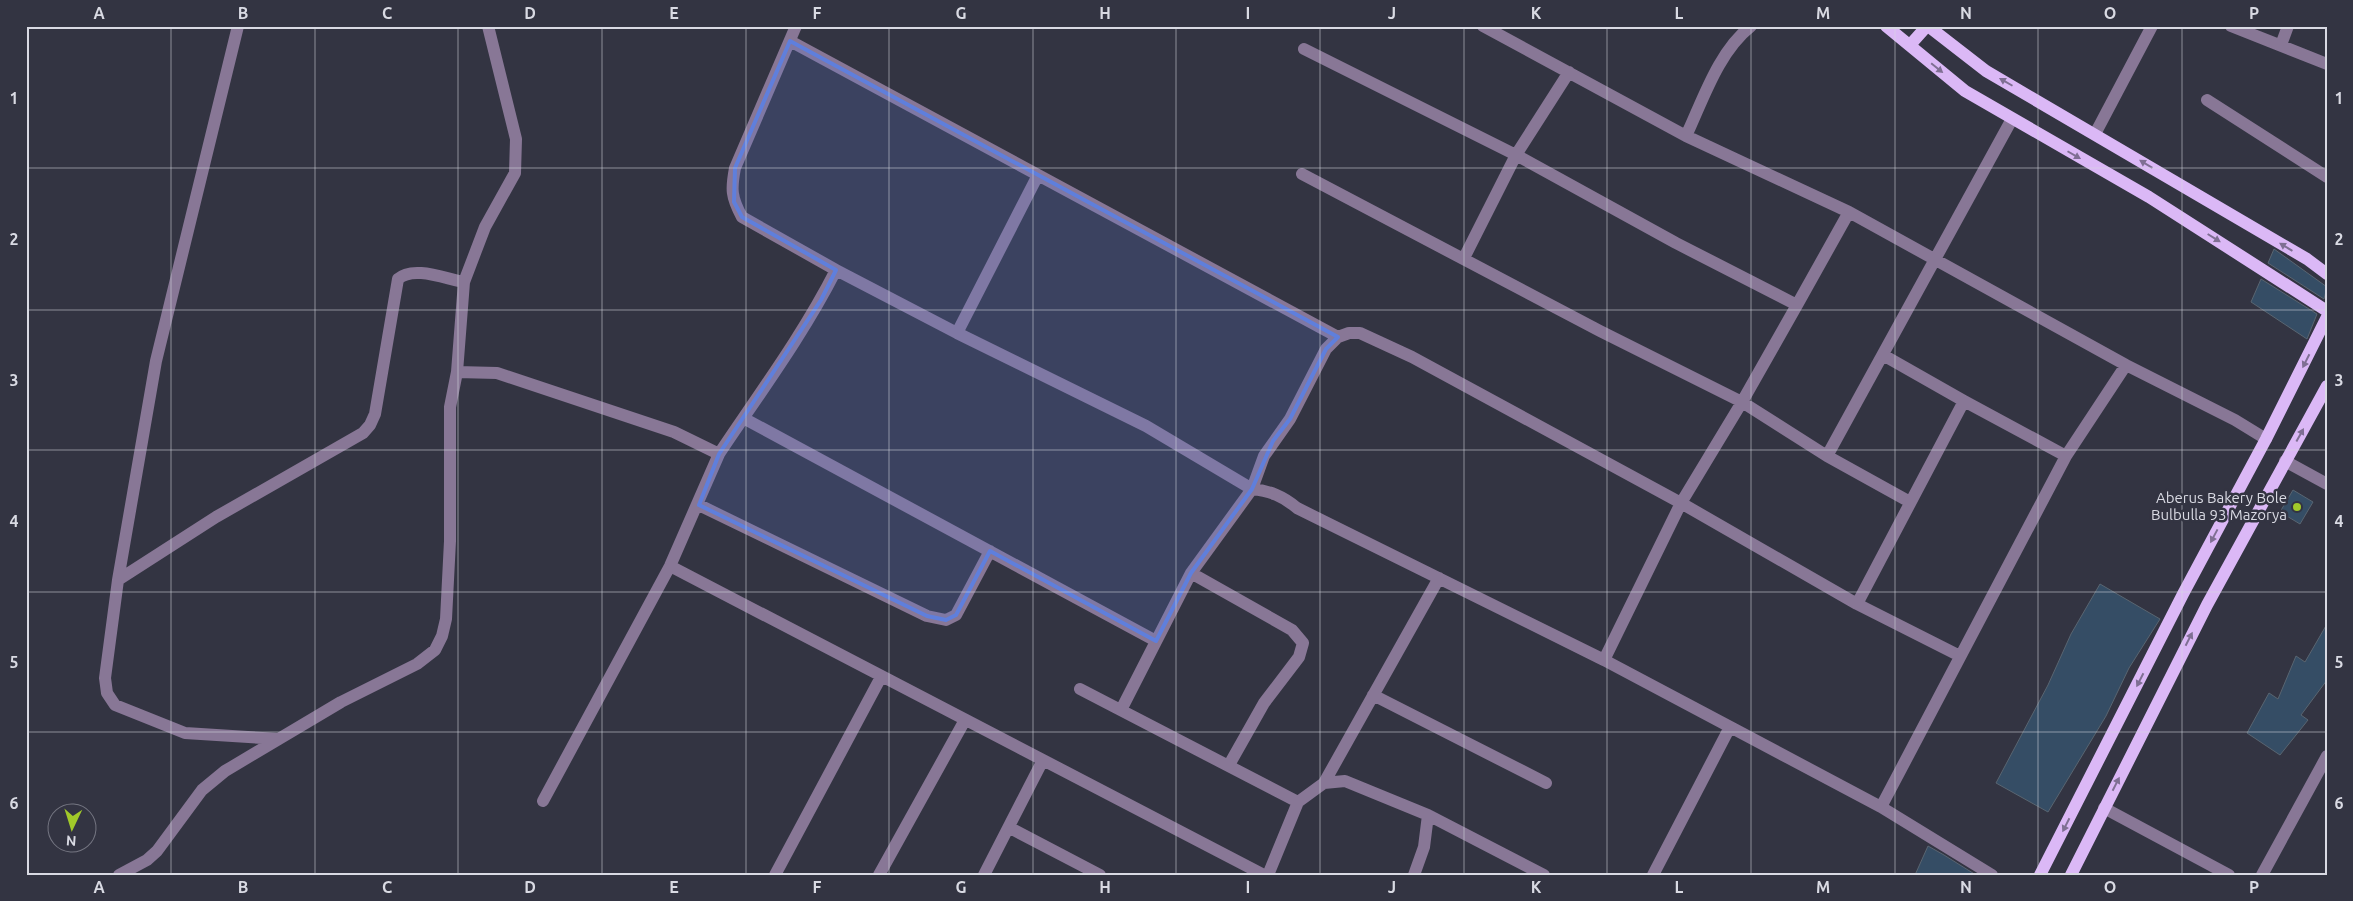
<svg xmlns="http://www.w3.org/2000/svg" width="2353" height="901" font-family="Ubuntu,sans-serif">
<rect width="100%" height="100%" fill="#333442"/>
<!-- building -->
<path fill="#354d65" stroke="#596571" d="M2274,249l53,38 -3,12 -56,-36z
M2261,279l56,35 -10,25 -56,-37z
M2293,490l20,12 -13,22 -20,-12z
M2100,584l60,35 -31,49 -23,48 -58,96 -52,-29 52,-98 23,-51z
M2327,624v56l-26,35 7,5 -28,35 -33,-22 22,-40 9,6 18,-43 9,6z
M1928,846l16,9 32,20h-61z"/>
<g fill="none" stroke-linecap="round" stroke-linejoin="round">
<!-- minor -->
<path stroke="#887796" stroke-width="12" d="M238,26l-82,335 -38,219 -13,98 2,15 8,12 70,28 94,6
M796,26l-61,142c-4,21 -4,29 7,49l94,53 121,63 189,93 106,63c18,2 31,7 45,19l307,152 277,147 111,68
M1483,26l203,110 163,76 277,153 109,55 31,19
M2231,26l96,38
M790,41l548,296
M2281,45l7,-19
M1304,49l212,106 -52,103
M1569,72l-53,83 160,88 121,62 -55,97 -61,101 -77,157
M2207,100l120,77
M2095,134l57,-108
M1686,136c17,-36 32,-84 65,-110
M1302,174l298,157 142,71 85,54 185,-337
M1797,305l52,-93
M957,333l81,-158
M1883,355l81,46 102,55
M457,372l40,1 177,59 45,22c40,-60 84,-119 117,-184
M745,419l411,222
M1827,456l83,46
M2285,461l42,23
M699,505l228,111 19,4 10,-5 34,-64
M670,566l594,309
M1191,573l101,57 11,13 -4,14 -35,46 -35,62
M118,580l98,-63 147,-84 7,-8 5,-11 23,-135c15,-14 48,0 66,3
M1857,604l107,-203
M1080,689l218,113 26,-19 21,-2 83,34 116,60
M1373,695l173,88
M1121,710l70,-137 61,-84 12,-33 26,-37 36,-70 12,-12 11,-4h11l52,24 269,146 176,101 103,52
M1324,783l115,-205
M543,801l127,-235 49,-112
M1881,807l185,-351 60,-91
M2104,808l125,67
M1010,828l90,47
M119,875l28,-15 10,-9 45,-61 23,-19 116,-69 76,-38 18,-14 7,-14 4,-17 4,-78v-134l7,-35 7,-90 21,-55 30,-54 1,-34 -28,-113
M775,875l106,-198
M879,875l86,-155
M984,875l59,-115
M1268,875l30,-73
M1414,875l10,-28 4,-32
M1653,875l77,-148
M2262,875l65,-119"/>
<!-- major -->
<path stroke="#dbb8f6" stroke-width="12" d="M1886,26l79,65 184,106 178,114
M1928,26l58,45 321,188 20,15
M1910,45l17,-19
M2040,875l143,-281 83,-155 61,-122
M2071,875l136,-270 120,-219"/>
</g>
<!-- one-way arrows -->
<defs><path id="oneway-solid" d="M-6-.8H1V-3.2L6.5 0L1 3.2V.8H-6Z" transform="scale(1.25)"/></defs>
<g fill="#7f6f93">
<use href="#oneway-solid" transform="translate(1937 68) rotate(39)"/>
<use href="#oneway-solid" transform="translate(2006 82) rotate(-150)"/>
<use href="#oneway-solid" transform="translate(2074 155) rotate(30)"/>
<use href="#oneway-solid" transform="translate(2146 164) rotate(-149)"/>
<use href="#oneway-solid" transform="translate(2214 238) rotate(32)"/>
<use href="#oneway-solid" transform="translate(2286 247) rotate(-149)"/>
<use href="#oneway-solid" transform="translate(2306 361) rotate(117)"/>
<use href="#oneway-solid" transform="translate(2300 435) rotate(-61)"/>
<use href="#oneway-solid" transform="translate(2214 536) rotate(118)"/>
<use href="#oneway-solid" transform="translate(2189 639) rotate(-63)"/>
<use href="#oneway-solid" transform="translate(2140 680) rotate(117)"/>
<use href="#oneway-solid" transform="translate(2116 784) rotate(-63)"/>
<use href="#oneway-solid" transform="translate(2066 825) rotate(117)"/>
</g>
<!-- marked area -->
<path fill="#5f7fdc" fill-opacity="0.2" stroke="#5f7fdc" stroke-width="4" stroke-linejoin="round" d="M790,41l548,296 -12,12 -36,70 -17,22 -21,48 -61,84 -35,68 -166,-90 -34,64 -10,5 -19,-4 -228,-111 20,-51 102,-154 15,-30 -94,-53 -8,-15 1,-34z"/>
<!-- grid -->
<path fill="none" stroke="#d9dae3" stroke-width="1" stroke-opacity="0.55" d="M171,26v849M315,26v849M458,26v849M602,26v849M746,26v849M889,26v849M1033,26v849M1176,26v849M1320,26v849M1464,26v849M1607,26v849M1751,26v849M1895,26v849M2038,26v849M2182,26v849M26,168h2301M26,310h2301M26,450h2301M26,592h2301M26,732h2301"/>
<!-- markers -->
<circle fill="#a1c92a" stroke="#333442" stroke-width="2" cx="2297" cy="507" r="5"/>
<g text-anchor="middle" stroke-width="5" stroke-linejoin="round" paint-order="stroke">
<!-- poi labels -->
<g font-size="15" fill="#d9dae3" stroke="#333442" text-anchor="end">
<text x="2287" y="503">Aberus Bakery Bole<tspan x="2287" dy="17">Bulbulla 93 Mazorya</tspan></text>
</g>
</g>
<!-- border -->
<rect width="2353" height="901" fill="none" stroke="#333442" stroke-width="55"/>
<!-- north arrow -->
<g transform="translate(72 828) rotate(184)"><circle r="24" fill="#333442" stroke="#757682"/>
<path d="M0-4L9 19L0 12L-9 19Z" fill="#a1c92a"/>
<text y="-8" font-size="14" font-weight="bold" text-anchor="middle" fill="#d9dae3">N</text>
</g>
<rect x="28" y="28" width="2298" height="846" fill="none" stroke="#d9dae3" stroke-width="2"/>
<g font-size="16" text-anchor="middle" font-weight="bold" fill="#d9dae3">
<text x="99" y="19">A</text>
<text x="243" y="19">B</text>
<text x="387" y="19">C</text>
<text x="530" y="19">D</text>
<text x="674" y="19">E</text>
<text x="817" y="19">F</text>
<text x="961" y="19">G</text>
<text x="1105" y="19">H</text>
<text x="1248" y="19">I</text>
<text x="1392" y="19">J</text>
<text x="1536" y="19">K</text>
<text x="1679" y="19">L</text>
<text x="1823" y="19">M</text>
<text x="1966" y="19">N</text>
<text x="2110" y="19">O</text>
<text x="2254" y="19">P</text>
<text x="14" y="104">1</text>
<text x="2339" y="104">1</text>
<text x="14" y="245">2</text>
<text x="2339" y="245">2</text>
<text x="14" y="386">3</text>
<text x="2339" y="386">3</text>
<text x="14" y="527">4</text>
<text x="2339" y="527">4</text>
<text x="14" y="668">5</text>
<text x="2339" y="668">5</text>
<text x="14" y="809">6</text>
<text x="2339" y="809">6</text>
<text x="99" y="893">A</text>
<text x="243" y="893">B</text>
<text x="387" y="893">C</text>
<text x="530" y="893">D</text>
<text x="674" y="893">E</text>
<text x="817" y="893">F</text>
<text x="961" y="893">G</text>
<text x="1105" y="893">H</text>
<text x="1248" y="893">I</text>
<text x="1392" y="893">J</text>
<text x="1536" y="893">K</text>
<text x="1679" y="893">L</text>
<text x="1823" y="893">M</text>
<text x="1966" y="893">N</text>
<text x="2110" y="893">O</text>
<text x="2254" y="893">P</text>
</g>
</svg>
